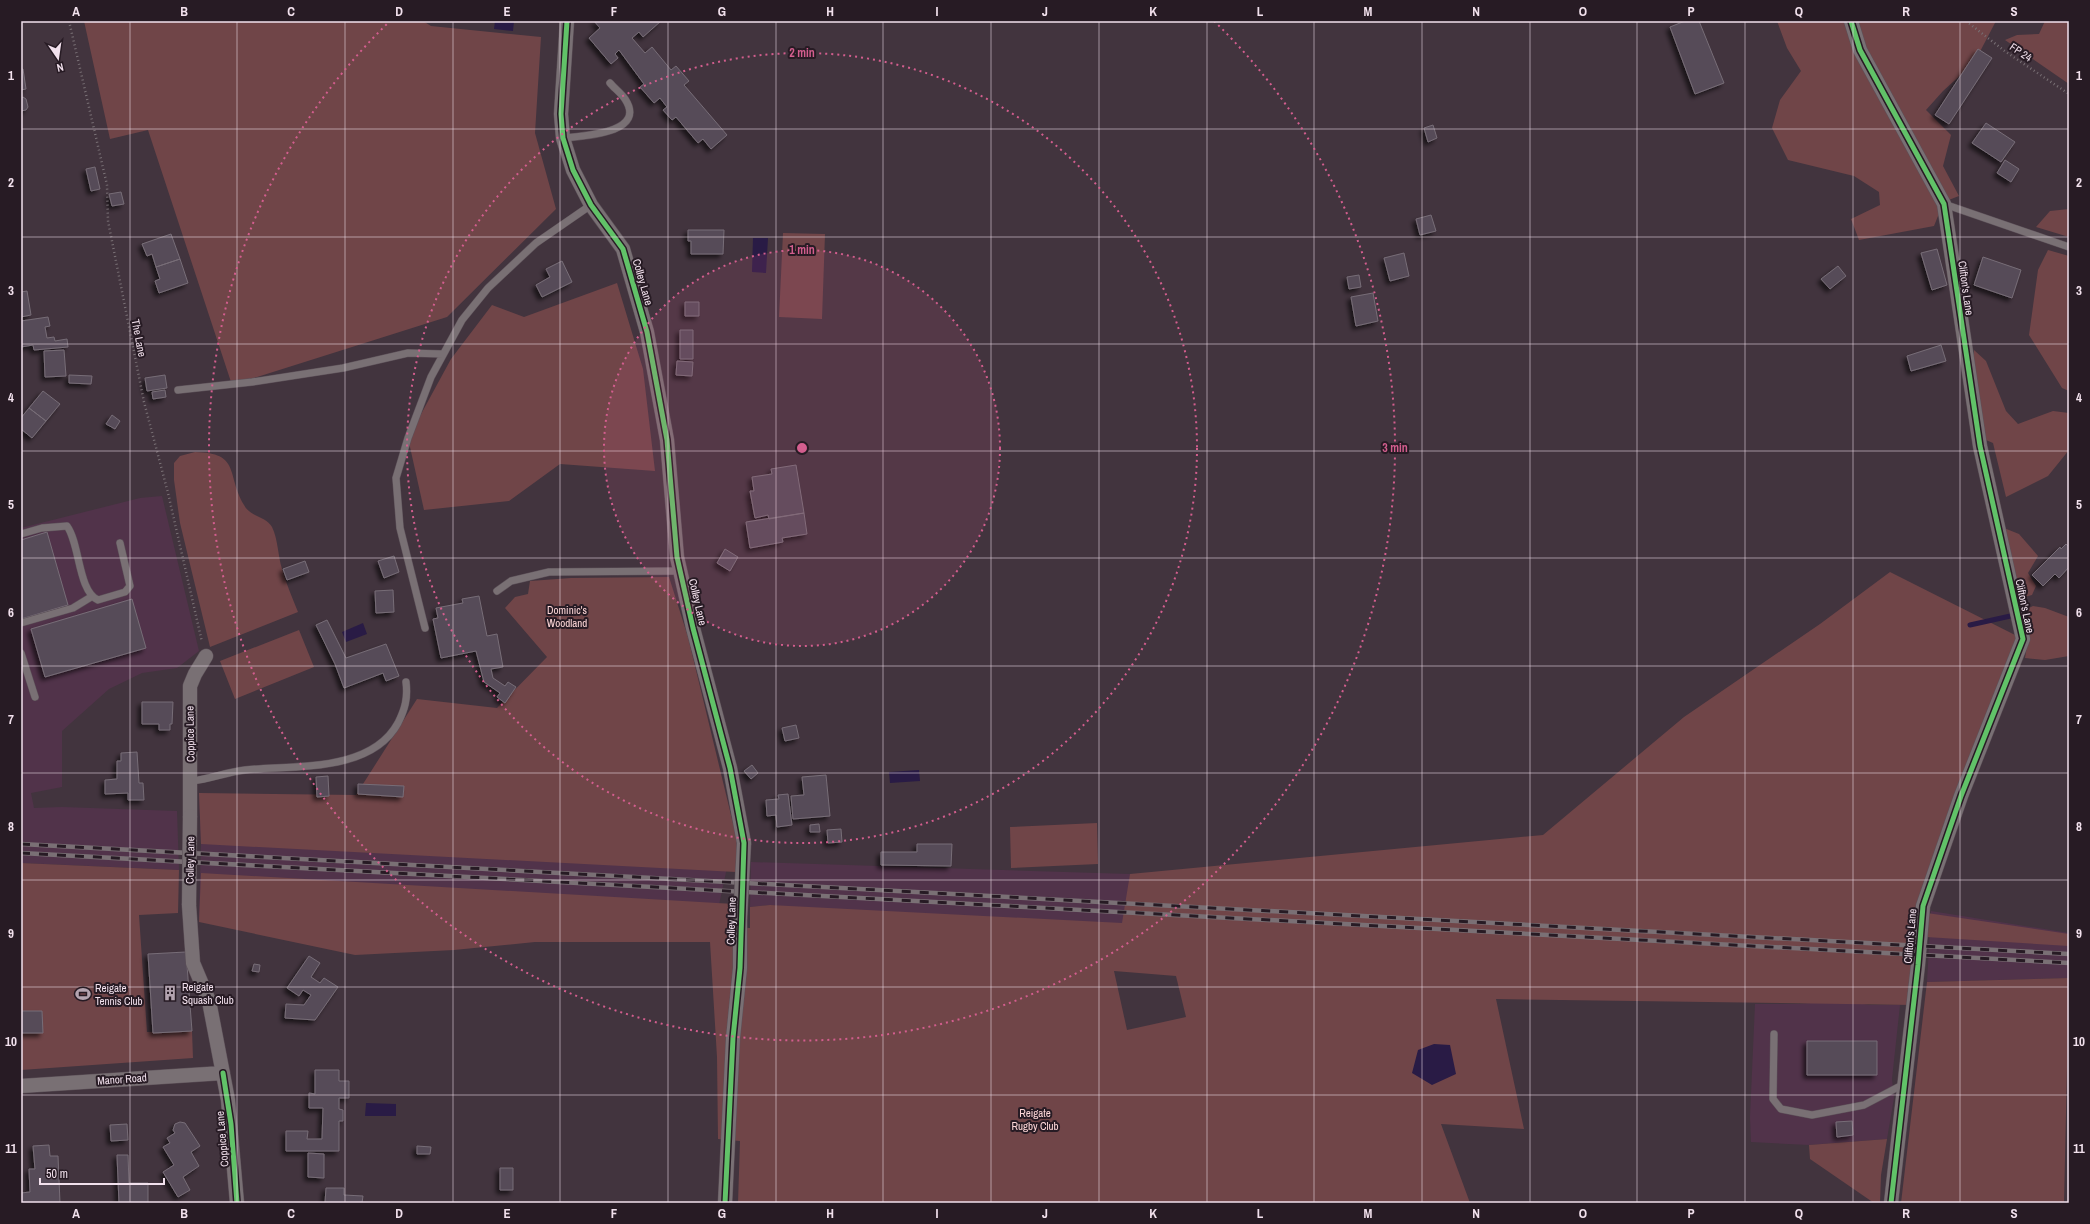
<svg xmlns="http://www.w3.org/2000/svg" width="2090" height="1224" font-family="'Archivo Narrow',sans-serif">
<defs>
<filter id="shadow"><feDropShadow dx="-3.5" dy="3.5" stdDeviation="2" flood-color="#0009"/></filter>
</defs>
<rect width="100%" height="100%" fill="#42343e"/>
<!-- built -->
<path fill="#51334a" d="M162,496l37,155 -22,17 -35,5 -33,16 -47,42v56l-31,6 3,15 28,-1 115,4 2,59 -158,-7v-335l119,-30z
M199,793l530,65 -13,61 -517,-1 2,-74z
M751,862l379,12 739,131h31l-8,74 2,19 -7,41 -78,6 -58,-3 -1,-25 5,-113h55l-1040,-99 -20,2z
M1931,911l138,22v45l-142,4z"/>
<!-- green -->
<path fill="#704548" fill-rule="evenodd" d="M84,21h339l8,5 110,11 -6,96 21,76 -109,108 -215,68 -84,-255 -38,9z
M1777,21h70l93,190 -6,15 -75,14 -8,-21 29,-14 -1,-13 -25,-16 -66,-16 -16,-32 8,-28 21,-29 -14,-23z
M1856,21h140l-22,42 -31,28 -17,19 25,25 -8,31 16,30 -13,5 -70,-130z
M2045,21h24v63l-64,-44 12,-5 22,-1z
M2069,209v28l-33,-10 14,-16z
M783,233l42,1 -3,85 -43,-2z
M2048,250l21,6v135l-7,-3 -33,-53 9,-65z
M617,283l26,86 12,102 -95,-7 -51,37 -85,9 -16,-72 43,-79 41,-54 32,12z
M1974,350l12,11 20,50 12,13 35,-13 16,2v37l-21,26 -42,21 -13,-54 -7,-3 -12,-67z
M195,452c46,1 31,22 49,53 6,12 22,11 28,22 6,12 6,29 10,42 4,14 10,28 16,43l-88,35 -30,-124 -6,-43v-17l6,-7z
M2004,528l15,6 19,22 -10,17 8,13 -4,9 -11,3z
M1890,572l133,67 -101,270 -9,96 -417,-6 28,130 -83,-5 29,79h-732l2,-62 -22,-2 -1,-82 -7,-115h-175l-81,8 -99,5 -156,-33 2,-49 533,31 -1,23 17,1v-21l20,-2 352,18 8,-49 413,-39 141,-118 136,-93zM1114,971l62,5 10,41 -59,13z
M669,577l19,60 50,207 -2,28 -535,-28 -2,-51 157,2 61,-96 80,9 50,-51 -42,-49 10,-11 13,-3 2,-13 41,-3z
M2033,606l12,2 24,9v39l-24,4 -20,-2 3,-19 -5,-28z
M299,630l15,37 -79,32 -15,-38z
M1097,823l1,41 -87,4 -1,-41z
M21,863l158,7 -1,43 -39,2 8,117 45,-1 1,27 -172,12z
M1927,913l142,21v12l-143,-9z
M2069,978l-5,225h-163l26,-221z
M1887,1139l-6,36 -1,28h-6l-64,-44 -1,-14z"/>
<!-- water -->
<path fill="#291b45" d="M495,21h19l-1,10 -19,-2z
M753,238h15l-2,35 -14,-1z
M363,623l4,11 -21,8 -4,-10z
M919,770l1,11 -30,2 -1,-11z
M1434,1044l16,1 6,29 -24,11 -20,-12 6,-23z
M366,1103l30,1v12h-31z"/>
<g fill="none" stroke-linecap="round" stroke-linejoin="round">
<!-- stream -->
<path stroke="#291b45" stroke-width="5" d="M1970,625l45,-10"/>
</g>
<!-- building -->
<path fill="#564b58" stroke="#776d77" filter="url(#shadow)" d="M594,21h67l-18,16 -4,-5 -7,6 13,15 7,-6 19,23 5,-4 13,15 -5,4 43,50 -16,14 -8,-10 -5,4 -22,-26 -4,3 -9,-10 4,-3 -7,-9 -6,5 -14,-16 4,-3 -25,-34 -4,4 3,4 -7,6 -22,-26 11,-10z
M1685,21h14l25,62 -29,11 -25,-67z
M1978,49l14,9 -43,66 -14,-9z
M21,69h2l3,20 -5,1z
M23,97l3,2 2,8 -2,3 -5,1v-13z
M1986,123l29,19 -14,20 -29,-19z
M1433,125l4,13 -9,4 -4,-14z
M2005,160l14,9 -8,13 -14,-9z
M95,167l5,22 -9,2 -5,-22z
M121,192l3,12 -12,2 -3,-12z
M1431,215l5,16 -16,4 -4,-16z
M688,230h36l-1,24h-32v-13h-3z
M171,234l9,25 -24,8 -4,-13 -5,2 -5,-12z
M1937,249l10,36 -15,5 -11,-37z
M1404,253l5,23 -19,5 -6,-23z
M1983,257l38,13 -9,28 -38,-13z
M180,259l8,24 -29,10 -4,-12 5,-2 -4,-12z
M562,261l10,21 -30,15 -6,-12 14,-8 -4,-8z
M1838,266l8,10 -16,13 -9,-10z
M1359,275l2,12 -12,2 -2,-12z
M27,291l4,24 -10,2v-25z
M1373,293l5,28 -22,5 -5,-29z
M685,302h14v14h-14z
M48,317l2,9 -5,1 2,11 7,-1 1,4 12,-2 1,8 -34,3 -1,-5 -12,2v-26z
M680,330h13v29h-13z
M1941,345l5,16 -35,10 -4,-15z
M64,350l2,26 -21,1 -1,-26z
M677,361l16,1 -1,14 -16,-1z
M69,375l23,1 -1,8 -22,-1z
M165,375l2,13 -20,3 -2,-13z
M165,390l1,7 -13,2 -1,-7z
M43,391l17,13 -14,17 -17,-13z
M29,408l17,13 -14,17 -11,-9v-11z
M112,415l8,6 -5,8 -9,-5z
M796,465l8,48 -35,6 -1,-4 -13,3 -5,-27h4l-2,-14 20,-3 -1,-5z
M804,513l3,21 -25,4 1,4 -33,6 -4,-26z
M47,532l21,73 -47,14v-79z
M2066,544l3,3v20l-10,11 -4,-4 -12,12 -11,-11 28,-28 1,2z
M725,549l13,8 -8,14 -13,-8z
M394,556l5,16 -15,6 -6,-17z
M305,561l4,11 -22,8 -4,-11z
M393,590l1,22 -18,1 -1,-22z
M479,596l8,40 10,-2 6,33 -12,2 2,9 12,8 3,-4 8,5 -11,16 -8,-6 3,-4 -16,-11 -8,-31 -35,7 -8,-39 5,-1 -2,-10 27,-5 -1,-4z
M132,599l14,49 -101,29 -14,-48z
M327,620l19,38 40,-14 13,32 -13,5 -3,-8 -39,15 -9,-24 -19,-39z
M142,702h31l-1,22h-2v6h-11v-6h-17z
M796,725l3,13 -14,3 -3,-13z
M137,752l2,31h4l1,17h-16v-7l-23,1v-14l12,-1v-18h4v-8z
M752,765l6,8 -7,6 -7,-8z
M826,775l4,41 -37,3 -2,-23 13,-1 -2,-18z
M328,776l1,20 -12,1 -1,-20z
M358,784l46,2 -1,11 -45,-3z
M788,794l4,31 -15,2 -1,-12 -9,1 -1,-16 13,-1 -1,-4z
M819,824l1,8h-10v-7z
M841,829l1,13 -14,1 -1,-13z
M917,844h35l-1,22 -70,-1v-13h36z
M186,952l6,79 -39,2 -5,-79z
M309,956l11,7 -9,14 9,6 4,-5 14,9 -23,33 -30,-2 1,-14 18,1 7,-10 -8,-5 -4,6 -12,-8z
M254,964l6,1 -1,7 -7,-1z
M21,1011h21l1,22h-22z
M1807,1041h70v34h-70z
M315,1070h24v11h10v17h-10v11l4,1v11h-4v30h-53v-20h22l-1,8h15l1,-31h-14v-15l6,1z
M1852,1121l1,14 -16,2 -1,-15z
M180,1122l5,1 15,23 -9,6 8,14 -16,11 7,13 -12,7 -15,-25 11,-7 -11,-18 7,-4 -3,-5 8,-5 -2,-3 2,-6z
M127,1124l1,16 -17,1 -1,-16z
M49,1145l1,11h8l2,47h-39v-10l9,-1 -1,-23h6l-2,-23z
M417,1146l14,1 -1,7h-13z
M308,1153l16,1v24l-16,-1z
M117,1155h11l1,28h19v20h-29z
M500,1168h13v22h-13z
M326,1188h18v7l19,1 -1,7h-37z"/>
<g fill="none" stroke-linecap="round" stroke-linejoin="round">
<!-- lane casing -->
<g stroke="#5d5159" stroke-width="8">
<path id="lane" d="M563,138c18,-2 85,-4 62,-39 -4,-6 -11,-11 -15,-16
M1944,204l125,43
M178,390l74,-8 91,-14 65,-15 35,1
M21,534l21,-6 25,-2c13,18 11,65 31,74l27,-8 5,-6 -10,-43
M497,591l14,-10 38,-9 131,-1
M21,623l52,-15 18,-11
M425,628l-25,-100 -4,-50 12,-40 23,-61 31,-57 26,-32 48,-45 55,-38
M21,653l14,44
M192,781c18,-2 35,-9 53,-11 48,-5 126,3 153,-47 7,-14 10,-25 8,-41
M1774,1034l-1,65 8,10 31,6 52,-10 40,-21"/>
</g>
<!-- street casing -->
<g stroke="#5d5159" stroke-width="15">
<path id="street" d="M567,21l-6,93 2,24 10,32 18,35 32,44 24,83 20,108 10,117 16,71 37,140 14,75
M1851,21l9,29 84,154 36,242 43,193 -62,157 -38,110 -5,59 -27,238
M190,816v-130l5,-12 11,-18
M189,905l4,58 16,38 19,99 9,103
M21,1086l202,-13
M725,1203l8,-165 7,-70v-49"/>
</g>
<!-- path -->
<path stroke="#797075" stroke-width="2.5" stroke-dasharray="1 3" stroke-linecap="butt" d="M69,21l38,164 1,36 36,181 24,91 34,149
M1966,21l40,31 63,42"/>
<!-- lane -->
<use href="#lane" stroke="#797074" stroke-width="7"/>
<!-- street -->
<use href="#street" stroke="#797074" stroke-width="14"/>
<!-- rail casing -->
<g stroke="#7a7075" stroke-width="4.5">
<path id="rail" d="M21,844l2048,110
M21,853l2048,110"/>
</g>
<!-- rail -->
<use href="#rail" stroke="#271b24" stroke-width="3" stroke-dasharray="9" stroke-linecap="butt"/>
<!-- street-bridge casing -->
<g stroke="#5d5159" stroke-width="15" stroke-linecap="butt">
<path id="street-bridge" d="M189,905l1,-89
M740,919l4,-76"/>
</g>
<!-- street-bridge -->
<use href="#street-bridge" stroke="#797074" stroke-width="14"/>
<!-- cycleway casing -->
<g stroke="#271b24" stroke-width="8">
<path id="cycleway" d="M567,21l-6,93 2,24 10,32 18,35 32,44 24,83 20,108 10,117 16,71 37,140 14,75 -4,125 -7,70 -8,165
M1851,21l9,29 84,154 36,242 43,193 -62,157 -38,110 -5,59 -27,238
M223,1073l8,51 6,79"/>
</g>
<!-- cycleway -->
<use href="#cycleway" stroke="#61c268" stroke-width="5"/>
</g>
<!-- grid -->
<path fill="none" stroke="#f2e1ed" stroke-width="1" stroke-opacity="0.55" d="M130,21v1182M237,21v1182M345,21v1182M453,21v1182M560,21v1182M668,21v1182M776,21v1182M883,21v1182M991,21v1182M1099,21v1182M1207,21v1182M1314,21v1182M1422,21v1182M1530,21v1182M1637,21v1182M1745,21v1182M1853,21v1182M1960,21v1182M21,129h2048M21,237h2048M21,344h2048M21,451h2048M21,558h2048M21,666h2048M21,773h2048M21,880h2048M21,987h2048M21,1095h2048"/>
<!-- distance rings -->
<circle cx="802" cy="448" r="198" fill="#d35e8e" fill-opacity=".12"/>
<g fill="none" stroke="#d35e8e" stroke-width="2" stroke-dasharray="2 4">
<circle cx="802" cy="448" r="198"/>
<circle cx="802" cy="448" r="395"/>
<path d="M1214 21A593 593 0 1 1 390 21"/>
</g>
<!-- icons -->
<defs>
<g id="building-bare" transform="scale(1.2)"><path d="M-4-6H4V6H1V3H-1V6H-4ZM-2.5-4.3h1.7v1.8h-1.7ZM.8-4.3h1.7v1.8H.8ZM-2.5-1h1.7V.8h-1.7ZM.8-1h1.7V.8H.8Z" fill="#b4a4b0" stroke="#271b24" stroke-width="2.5" paint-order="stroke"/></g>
<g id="stadium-bare" transform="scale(1.2)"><path d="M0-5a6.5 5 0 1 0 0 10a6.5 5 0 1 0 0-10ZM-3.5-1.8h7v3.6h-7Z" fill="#b4a4b0" stroke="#271b24" stroke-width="2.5" paint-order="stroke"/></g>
</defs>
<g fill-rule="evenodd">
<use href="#building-bare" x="170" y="993"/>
<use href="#stadium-bare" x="83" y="994"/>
</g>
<g text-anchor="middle" stroke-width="4" stroke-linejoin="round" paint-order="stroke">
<!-- street labels -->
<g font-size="11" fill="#f2e1ed" stroke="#271b24">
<text transform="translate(2021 52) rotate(34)" y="4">FP 24</text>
<text transform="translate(643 282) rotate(74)" y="4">Colley Lane</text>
<text transform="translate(1966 288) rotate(82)" y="4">Clifton's Lane</text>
<text transform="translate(139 338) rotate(79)" y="4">The Lane</text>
<text transform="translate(698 602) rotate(77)" y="4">Colley Lane</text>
<text transform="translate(2025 606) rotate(78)" y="4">Clifton's Lane</text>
<text transform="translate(190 734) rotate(-91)" y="4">Coppice Lane</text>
<text transform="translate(190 860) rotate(-89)" y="4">Colley Lane</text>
<text transform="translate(731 921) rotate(-88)" y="4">Colley Lane</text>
<text transform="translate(1910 936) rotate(-85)" y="4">Clifton's Lane</text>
<text transform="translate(122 1079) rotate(-4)" y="4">Manor Road</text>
<text transform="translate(222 1139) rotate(-95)" y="4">Coppice Lane</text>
</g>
<!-- park labels -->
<g font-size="11" fill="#fed7d8" stroke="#271b24">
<text x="567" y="614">Dominic's<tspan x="567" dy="13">Woodland</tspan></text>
<text x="1035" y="1117">Reigate<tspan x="1035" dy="13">Rugby Club</tspan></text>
</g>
<!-- poi labels -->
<g font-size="11" fill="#f2e1ed" stroke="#271b24" text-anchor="start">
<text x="182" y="991">Reigate<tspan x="182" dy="13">Squash Club</tspan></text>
<text x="95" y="992">Reigate<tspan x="95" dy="13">Tennis Club</tspan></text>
</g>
</g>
<circle cx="802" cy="448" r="6" fill="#d35e8e" stroke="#271b24" stroke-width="2"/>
<g font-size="12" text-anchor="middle" font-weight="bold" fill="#d35e8e" stroke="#271b24" stroke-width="4" stroke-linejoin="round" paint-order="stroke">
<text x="802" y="57">2 min</text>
<text x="802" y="254">1 min</text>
<text x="1395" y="452">3 min</text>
</g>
<!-- border -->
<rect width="2090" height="1224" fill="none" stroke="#271b24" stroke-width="44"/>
<!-- north arrow -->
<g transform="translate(58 58) rotate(167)" stroke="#271b24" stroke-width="3" paint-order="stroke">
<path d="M0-3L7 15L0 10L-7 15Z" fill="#f2e1ed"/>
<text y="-6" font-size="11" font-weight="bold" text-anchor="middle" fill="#f2e1ed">N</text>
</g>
<!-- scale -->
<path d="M40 1178v6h124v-6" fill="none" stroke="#f2e1ed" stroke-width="2"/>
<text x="46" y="1178" font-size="12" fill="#f2e1ed" stroke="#271b24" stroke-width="3" paint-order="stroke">50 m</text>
<rect x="22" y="22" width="2046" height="1180" fill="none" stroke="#f2e1ed" stroke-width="1.5"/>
<g font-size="13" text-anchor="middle" font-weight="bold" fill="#f2e1ed">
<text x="76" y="16">A</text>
<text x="184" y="16">B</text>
<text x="291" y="16">C</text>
<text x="399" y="16">D</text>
<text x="507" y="16">E</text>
<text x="614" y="16">F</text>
<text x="722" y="16">G</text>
<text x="830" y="16">H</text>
<text x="937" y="16">I</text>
<text x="1045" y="16">J</text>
<text x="1153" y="16">K</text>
<text x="1260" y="16">L</text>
<text x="1368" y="16">M</text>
<text x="1476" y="16">N</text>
<text x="1583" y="16">O</text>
<text x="1691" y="16">P</text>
<text x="1799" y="16">Q</text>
<text x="1906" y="16">R</text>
<text x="2014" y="16">S</text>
<text x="11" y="80">1</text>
<text x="2079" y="80">1</text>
<text x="11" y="187">2</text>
<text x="2079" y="187">2</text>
<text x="11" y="295">3</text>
<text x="2079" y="295">3</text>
<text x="11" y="402">4</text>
<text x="2079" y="402">4</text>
<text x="11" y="509">5</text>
<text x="2079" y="509">5</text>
<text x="11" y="617">6</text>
<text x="2079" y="617">6</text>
<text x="11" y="724">7</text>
<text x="2079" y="724">7</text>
<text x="11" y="831">8</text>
<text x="2079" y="831">8</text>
<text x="11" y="938">9</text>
<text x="2079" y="938">9</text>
<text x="11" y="1046">10</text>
<text x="2079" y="1046">10</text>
<text x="11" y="1153">11</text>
<text x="2079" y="1153">11</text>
<text x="76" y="1218">A</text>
<text x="184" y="1218">B</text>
<text x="291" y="1218">C</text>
<text x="399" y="1218">D</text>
<text x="507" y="1218">E</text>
<text x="614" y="1218">F</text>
<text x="722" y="1218">G</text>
<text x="830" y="1218">H</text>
<text x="937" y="1218">I</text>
<text x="1045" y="1218">J</text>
<text x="1153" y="1218">K</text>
<text x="1260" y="1218">L</text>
<text x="1368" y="1218">M</text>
<text x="1476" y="1218">N</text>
<text x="1583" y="1218">O</text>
<text x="1691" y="1218">P</text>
<text x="1799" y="1218">Q</text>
<text x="1906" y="1218">R</text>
<text x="2014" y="1218">S</text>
</g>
</svg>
